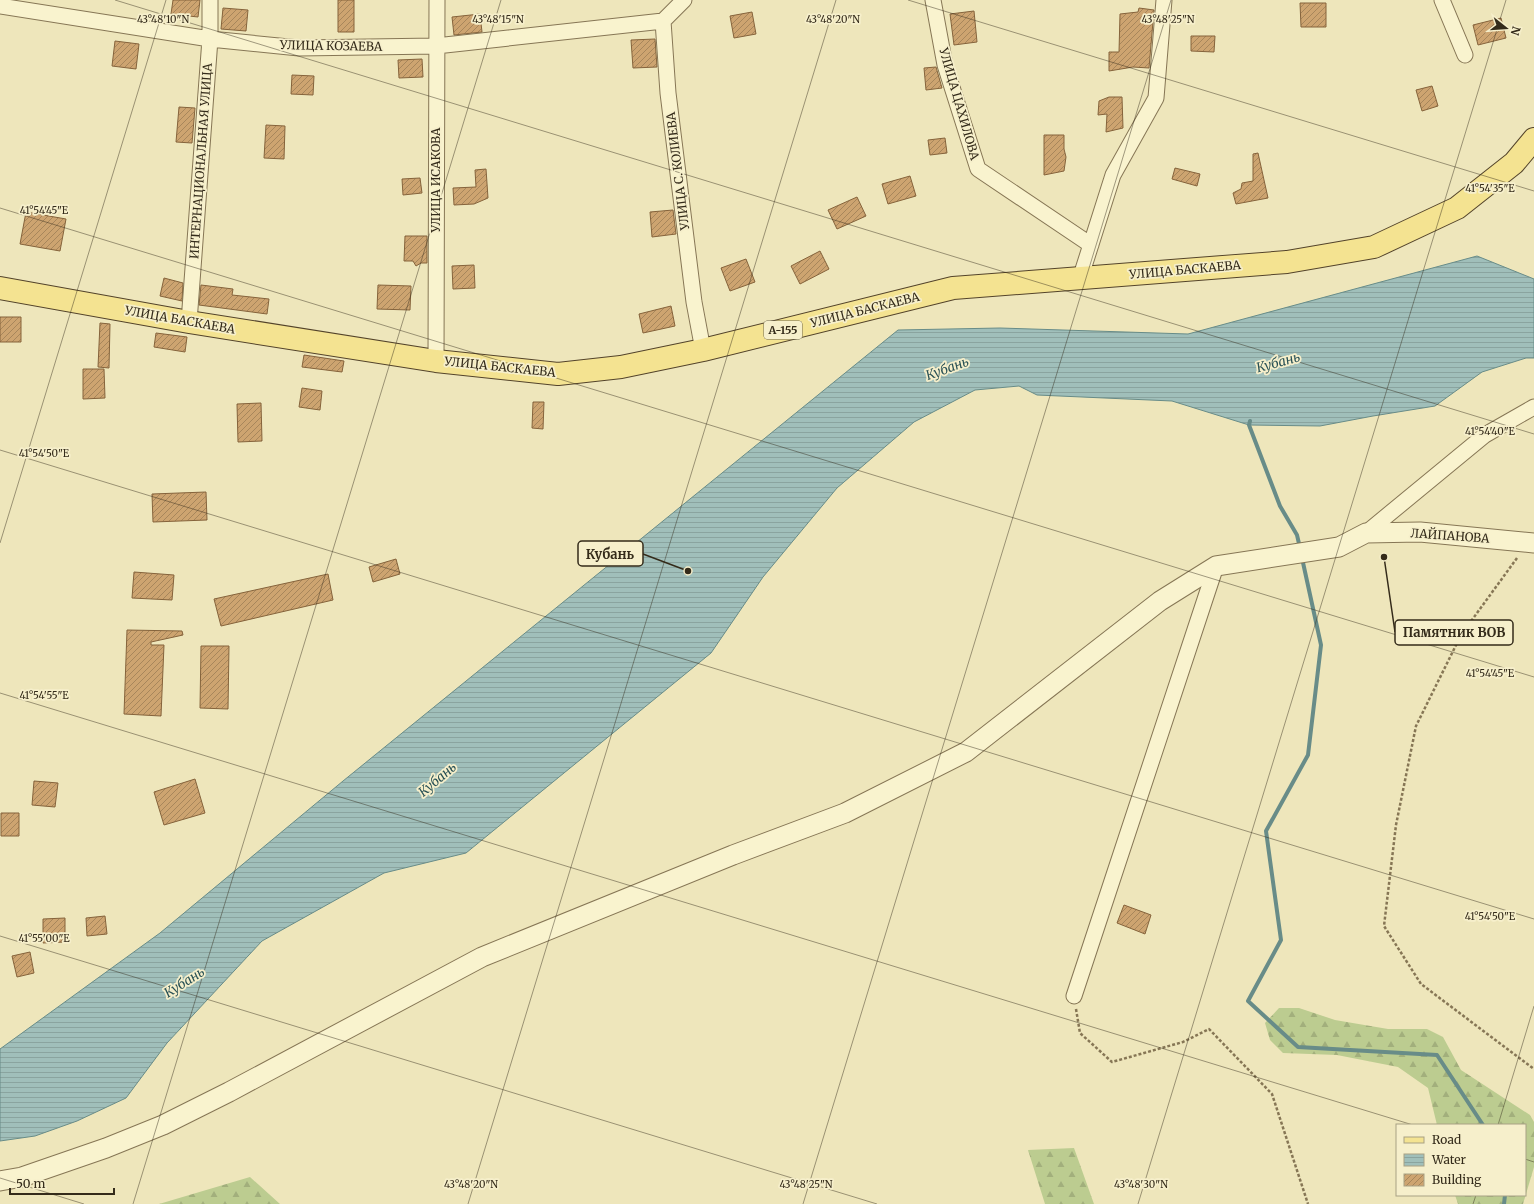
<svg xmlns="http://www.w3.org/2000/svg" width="1534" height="1204" font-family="Merriweather,serif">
<defs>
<pattern id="forest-firs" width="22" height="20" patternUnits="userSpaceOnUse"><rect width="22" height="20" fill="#bccc90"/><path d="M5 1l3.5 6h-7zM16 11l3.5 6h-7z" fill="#a2af7c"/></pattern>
<pattern id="water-rules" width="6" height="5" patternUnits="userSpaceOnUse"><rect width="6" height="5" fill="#a0bfba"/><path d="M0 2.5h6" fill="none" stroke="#8aa49f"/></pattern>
<pattern id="building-hatch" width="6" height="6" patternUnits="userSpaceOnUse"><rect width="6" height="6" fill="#cda470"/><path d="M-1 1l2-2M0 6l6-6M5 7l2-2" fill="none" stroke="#a7865b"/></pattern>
</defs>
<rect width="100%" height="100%" fill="#eee6bb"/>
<!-- forest -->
<path fill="url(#forest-firs)" d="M1279,1008h20l36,12 53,9h39l16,8 18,33 69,45 4,7v45l-11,37h-65l-3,-9h70v-70h-88l-9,-37 -30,-21 -61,-12 -54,-2 -13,-13 -5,-17z
M1074,1148l20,56h-49l-17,-54z
M250,1177l30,27h-121z"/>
<!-- water -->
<path fill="url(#water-rules)" stroke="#688c88" d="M1477,256l57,23v79h-8l-44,14 -47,34 -62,10 -53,10 -71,-1 -77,-24 -135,-6 -18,-9 -44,4 -61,32 -77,66 -74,89 -52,76 -245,200 -82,20 -122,68 -95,102 -41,55 -49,23 -42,15 -35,5v-92l160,-116 183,-152 555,-451 102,-2 188,6z"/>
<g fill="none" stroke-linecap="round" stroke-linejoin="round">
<!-- stream -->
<path stroke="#688c88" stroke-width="4" d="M1250,421l-1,4 31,81 17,29 3,13
M1302,558l19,87 -13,110 -42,76 15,109 -33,61 50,46 139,8 46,70
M1504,1204l1,-9"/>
</g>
<!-- building -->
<path fill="url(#building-hatch)" stroke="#85633b" d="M173,0h27l-2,17 -27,-3z
M338,0h16v32h-16z
M1300,3h26v24h-25z
M223,8l25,2 -2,21 -25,-2z
M1139,8l15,2 -5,58 -16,-1 -24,4v-19h10l1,-38 18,-2z
M974,11l3,31 -23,3 -4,-31z
M752,12l4,22 -22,4 -4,-22z
M480,14l2,18 -28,3 -2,-18z
M1501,18l5,20 -28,7 -5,-20z
M1191,36h24l-1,16 -23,-1z
M655,39l2,28 -24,1 -2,-28z
M115,41l24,3 -3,25 -24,-3z
M422,59l1,18 -24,1 -1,-18z
M936,67l6,21 -16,2 -2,-22z
M292,75l22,1 -1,19 -22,-1z
M1432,86l6,20 -16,5 -6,-21z
M1109,97h13l1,31 -17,4 1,-18 -9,1 1,-14z
M179,107l16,1 -3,35 -16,-1z
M266,125l19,1 -1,33 -20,-1z
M1044,135h20v14l2,8 -2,14 -20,4z
M945,138l2,15 -17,2 -2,-15z
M1258,153l10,45 -32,6 -3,-11 8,-4 1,-6 11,-2v-27z
M1175,168l25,6 -3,12 -25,-7z
M486,169l2,29 -14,6 -20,1 -1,-17 23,-1 -1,-17z
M910,176l6,20 -28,8 -6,-20z
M420,178l2,15 -19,2 -1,-16z
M857,197l9,19 -29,13 -9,-19z
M673,210l3,24 -24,3 -2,-25z
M26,212l40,7 -6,32 -40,-7z
M405,236h22v27h-6l-5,3 -3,-5h-9z
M820,251l9,18 -29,15 -9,-18z
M746,259l9,23 -25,9 -9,-23z
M474,265l1,23 -22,1 -1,-23z
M164,278l19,5 -1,18 -22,-5z
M201,285l32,4 -1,6 37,4 -2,15 -68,-9z
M378,285l33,1 -1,24 -33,-1z
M671,306l4,20 -32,7 -4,-19z
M0,317h21v25h-21z
M100,323l10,1 -1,44 -11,-1z
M156,333l31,4 -2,15 -31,-5z
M304,355l40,6 -2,11 -40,-5z
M83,369h21l1,29 -22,1z
M302,388l20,3 -2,19 -21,-3z
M533,402h11l-1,27 -11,-1z
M261,403l1,38 -24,1 -1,-38z
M206,492l1,28 -54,2 -1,-28z
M396,559l4,15 -27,8 -4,-15z
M134,572l40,3 -2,25 -40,-2z
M328,574l5,26 -112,26 -7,-27z
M127,630l55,1 1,4 -32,7v3h13l-3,71 -37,-2z
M201,646h28l-1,63 -28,-1z
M195,779l10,34 -41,12 -10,-33z
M34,781l24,2 -3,24 -23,-2z
M1,813h18v23h-18z
M1124,905l27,10 -6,19 -28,-11z
M105,916l2,18 -20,2 -1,-18z
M65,918v24l-22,1v-24z
M30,952l4,21 -17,4 -5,-21z"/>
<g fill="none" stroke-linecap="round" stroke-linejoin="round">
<!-- minor casing -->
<g stroke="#867655" stroke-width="17">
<path id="minor" d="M684,0l-21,21 5,72 26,209 9,48
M933,0l12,65 33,104 113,76
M1442,0l23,55
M0,6l210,33 89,9 137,-2 227,-25
M1080,279l33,-104 43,-77 8,-98
M189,322l21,-283v-39
M436,361l1,-361
M1366,533l119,-98 49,-28
M1074,996l142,-430"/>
</g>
<!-- tertiary casing -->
<g stroke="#867655" stroke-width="21">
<path id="tertiary" d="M0,1181l22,-4 84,-29 57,-23 66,-33 253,-135 251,-102 112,-42 121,-61 194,-151 56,-35 123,-19 27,-14 54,-1 114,11"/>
</g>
<!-- primary casing -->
<g stroke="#53432a" stroke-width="24">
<path id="primary" d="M0,288l189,34 247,39 122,13 63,-7 82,-17 250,-62 334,-26 87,-15 83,-39 57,-45 20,-24"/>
</g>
<!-- path -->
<path stroke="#867655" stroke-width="2.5" stroke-dasharray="3 2" stroke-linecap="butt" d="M1517,558l-56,77 -45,91 -20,99 -12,101 37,58 113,85
M1076,1009l4,24 32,29 71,-20 26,-13 63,65 36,110"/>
<!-- minor -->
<use href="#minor" stroke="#f9f3ce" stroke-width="15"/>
<!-- tertiary -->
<use href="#tertiary" stroke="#f9f3ce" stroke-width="19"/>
<!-- primary -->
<use href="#primary" stroke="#f4e391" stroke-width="22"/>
</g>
<!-- ticks -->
<path fill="none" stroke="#342b1a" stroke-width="1" stroke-opacity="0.45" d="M115,0l1419,434M908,0l626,191M0,208l1534,469M0,450l1534,469M0,543l166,-543M0,693l1413,432M0,936l877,268M1498,1125l36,-119M1525,1159l9,3M0,1178l84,26M133,1204l368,-1204M468,1204l368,-1204M803,1204l368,-1204M1138,1204l368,-1204M1473,1204l3,-9"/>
<g text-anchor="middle" stroke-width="3.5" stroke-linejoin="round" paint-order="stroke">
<!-- shield labels -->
<rect fill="#f6efcb" stroke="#6e664f" stroke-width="1" x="764" y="321" width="38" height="18" rx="3"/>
<g font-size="11" font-weight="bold" fill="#342b1a">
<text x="783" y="334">А-155</text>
</g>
<!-- street labels -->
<g font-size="12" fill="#342b1a" stroke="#f6efcb">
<text transform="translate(331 46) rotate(1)" y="4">УЛИЦА КОЗАЕВА</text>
<text transform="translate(959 104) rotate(74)" y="4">УЛИЦА ЦАХИЛОВА</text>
<text transform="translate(201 161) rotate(-86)" y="4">ИНТЕРНАЦИОНАЛЬНАЯ УЛИЦА</text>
<text transform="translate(678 171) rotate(-97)" y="4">УЛИЦА С. КОЛИЕВА</text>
<text transform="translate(436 180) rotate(-90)" y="4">УЛИЦА ИСАКОВА</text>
<text transform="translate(1185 270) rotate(-5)" y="4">УЛИЦА БАСКАЕВА</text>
<text transform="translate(865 310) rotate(-14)" y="4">УЛИЦА БАСКАЕВА</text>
<text transform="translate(180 320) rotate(10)" y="4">УЛИЦА БАСКАЕВА</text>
<text transform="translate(500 367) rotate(6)" y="4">УЛИЦА БАСКАЕВА</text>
<text transform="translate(1450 536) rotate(4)" y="4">ЛАЙПАНОВА</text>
</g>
<!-- water labels -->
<g font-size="13" font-style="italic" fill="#295155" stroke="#f6efcb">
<text transform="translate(1278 362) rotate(-15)" y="5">Кубань</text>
<text transform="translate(947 368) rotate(-20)" y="5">Кубань</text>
<text transform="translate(437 779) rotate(-40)" y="5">Кубань</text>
<text transform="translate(184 982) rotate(-32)" y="5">Кубань</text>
</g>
</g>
<g font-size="10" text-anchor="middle" fill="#342b1a" stroke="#f6efcb" stroke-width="3.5" stroke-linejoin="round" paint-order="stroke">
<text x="163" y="23">43°48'10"N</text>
<text x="498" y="23">43°48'15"N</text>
<text x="833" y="23">43°48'20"N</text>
<text x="1168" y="23">43°48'25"N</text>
<text x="1490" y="192">41°54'35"E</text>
<text x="44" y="214">41°54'45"E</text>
<text x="1490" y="435">41°54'40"E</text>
<text x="44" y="457">41°54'50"E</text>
<text x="1490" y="677">41°54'45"E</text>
<text x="44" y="699">41°54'55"E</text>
<text x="1490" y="920">41°54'50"E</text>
<text x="44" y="942">41°55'00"E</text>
<text x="471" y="1188">43°48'20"N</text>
<text x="806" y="1188">43°48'25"N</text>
<text x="1141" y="1188">43°48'30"N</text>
</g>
<!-- callouts -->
<path fill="none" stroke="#342b1a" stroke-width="1.5" d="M688 571L643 554M1384 557L1395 632"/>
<g fill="#342b1a" stroke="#f6efcb" stroke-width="1.5">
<circle cx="688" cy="571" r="4"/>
<circle cx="1384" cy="557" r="4"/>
</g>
<g fill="#f6efcb" stroke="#342b1a" stroke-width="1.5">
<rect x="578" y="541" width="65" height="25" rx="4"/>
<rect x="1395" y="620" width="118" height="25" rx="4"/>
</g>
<g font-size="13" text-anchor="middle" font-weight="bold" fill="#342b1a">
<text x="610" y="559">Кубань</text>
<text x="1454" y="637">Памятник ВОВ</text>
</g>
<!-- legend -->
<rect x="1396" y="1124" width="130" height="72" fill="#f6efcb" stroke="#a8a184"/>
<rect x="1404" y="1137" width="20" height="6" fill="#f4e391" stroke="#a8a184"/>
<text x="1432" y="1144" font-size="12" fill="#342b1a">Road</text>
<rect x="1404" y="1154" width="20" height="12" fill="url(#water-rules)" stroke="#a8a184"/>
<text x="1432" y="1164" font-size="12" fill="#342b1a">Water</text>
<rect x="1404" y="1174" width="20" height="12" fill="url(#building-hatch)" stroke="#a8a184"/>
<text x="1432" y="1184" font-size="12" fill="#342b1a">Building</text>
<!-- north arrow -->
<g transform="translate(1506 28) rotate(107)" stroke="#f6efcb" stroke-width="3" paint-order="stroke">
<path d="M0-3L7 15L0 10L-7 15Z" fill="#342b1a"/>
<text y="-6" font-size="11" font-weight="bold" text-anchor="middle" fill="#342b1a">N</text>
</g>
<!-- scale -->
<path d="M10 1188v6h104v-6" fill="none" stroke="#342b1a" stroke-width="2"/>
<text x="16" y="1188" font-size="12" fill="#342b1a" stroke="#f6efcb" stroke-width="3" paint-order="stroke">50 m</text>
</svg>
